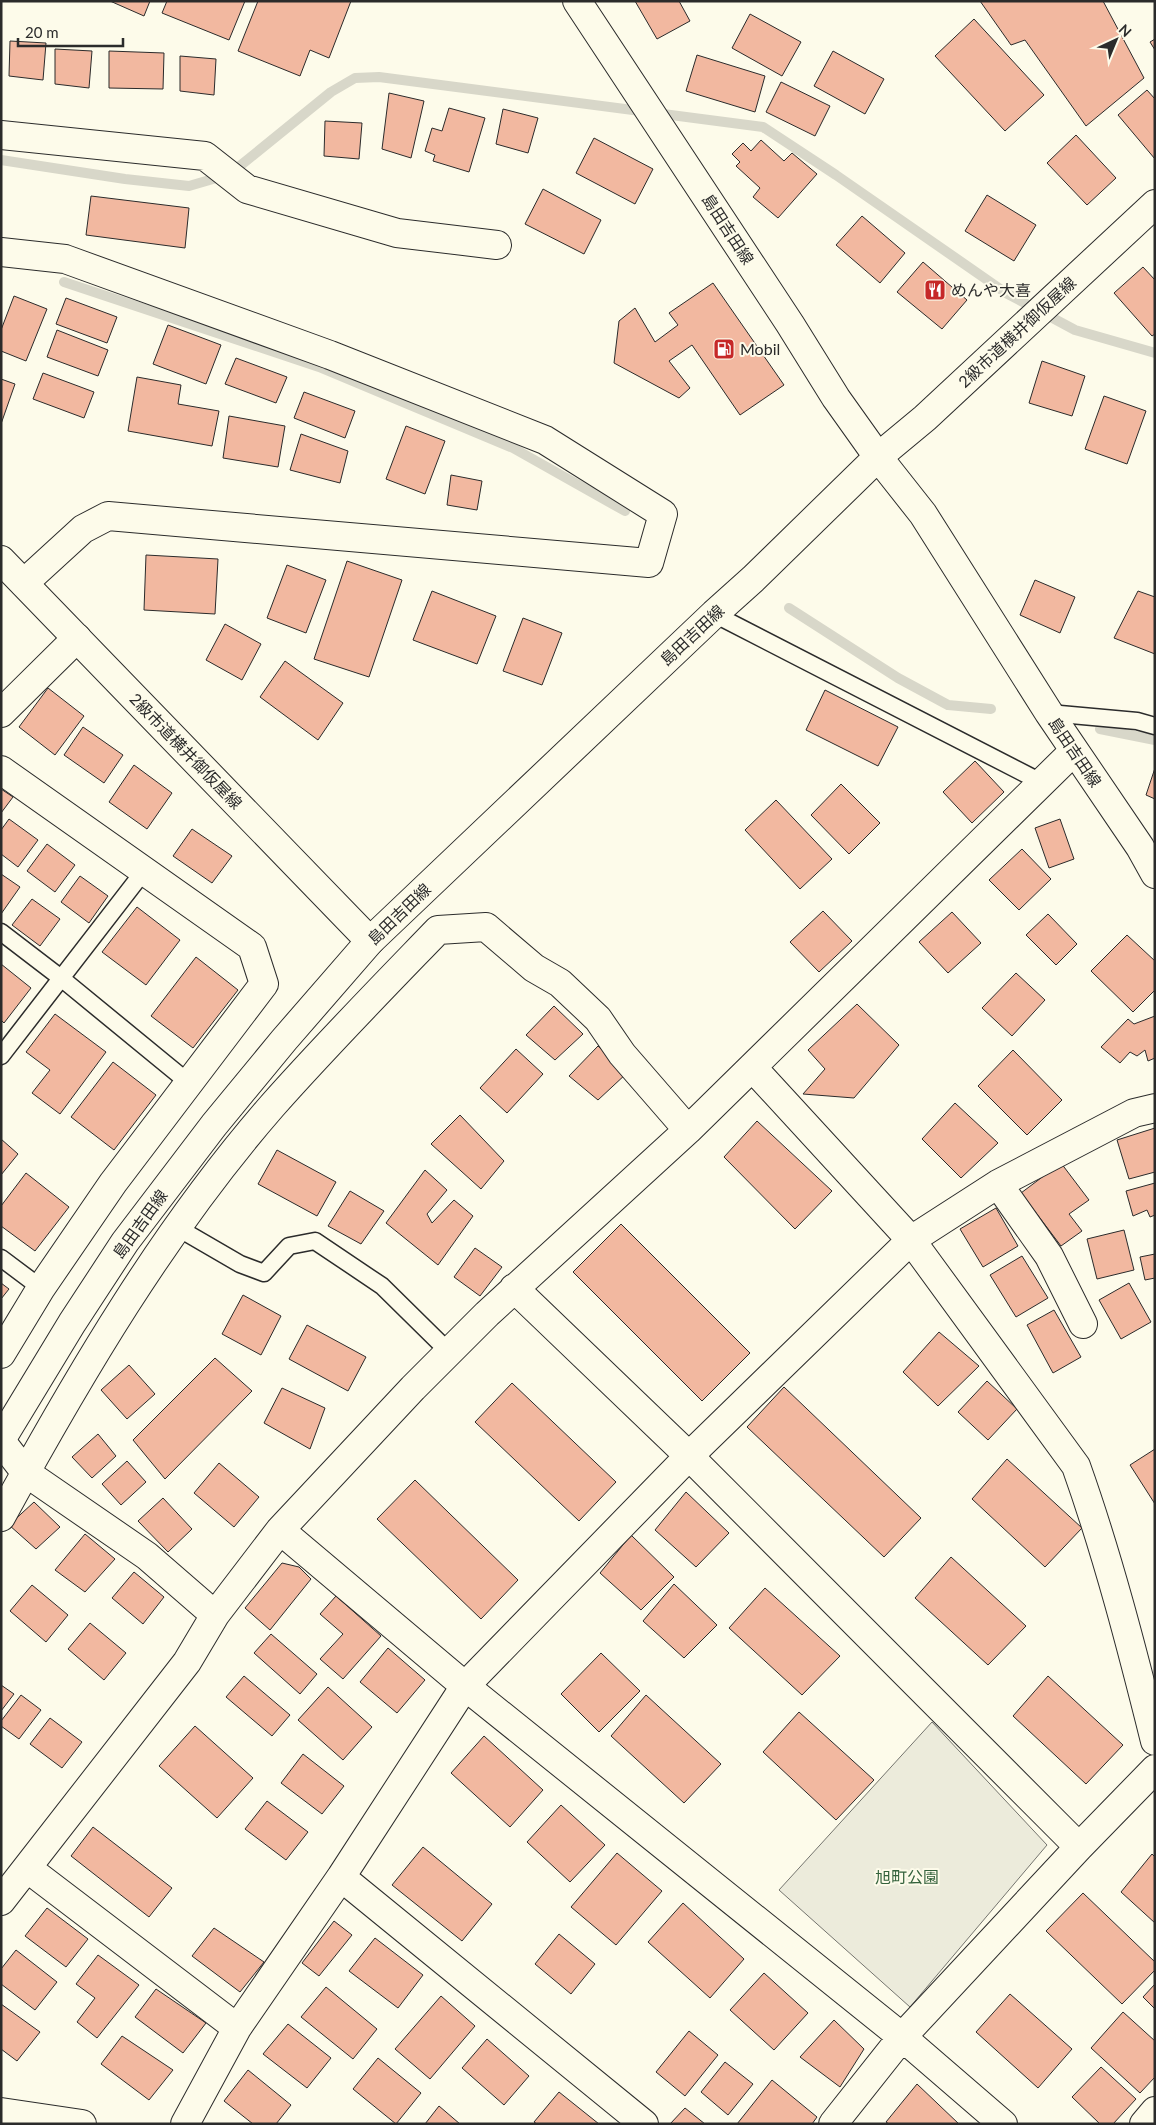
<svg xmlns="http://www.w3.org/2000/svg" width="1156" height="2125" font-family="Lato,'Noto Sans JP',sans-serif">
<rect width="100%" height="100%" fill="#fdfbea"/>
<!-- green -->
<path fill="#ecebdb" stroke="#74746e" d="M932,1722l115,123 -137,162 -131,-117z"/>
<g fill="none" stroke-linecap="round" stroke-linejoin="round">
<!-- stream -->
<path stroke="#d8d7c9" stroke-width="10" d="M1,160l124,19 64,7 41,-12 101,-82 24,-14 24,-1 384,50 73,48 170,118 69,37 80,23
M64,282l255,85 194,81 112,63
M789,608l109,70 50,27 43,4
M1100,729l55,11"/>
</g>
<!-- building -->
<path fill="#f2b8a0" stroke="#2b2b2b" d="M110,1h40l-6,15z
M167,1h78l-16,39 -67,-27z
M258,1h93l-22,57 -19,-8 -10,26 -62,-25z
M635,1h44l11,20 -33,18z
M980,1h123l41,77 -58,48 -61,-86 -14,5z
M750,14l51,28 -19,34 -50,-28z
M974,19l70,76 -39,36 -70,-75z
M1155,39v11l-5,-8z
M10,41l36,2 -3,37 -34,-4z
M55,49l37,2 -3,37 -34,-4z
M109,51l55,2 -1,36 -54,-1z
M833,51l51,28 -19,35 -51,-28z
M697,55l68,21 -10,36 -69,-21z
M180,56l36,3 -2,36 -34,-4z
M781,82l49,24 -15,30 -49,-24z
M1147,90l8,9v60l-37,-44z
M389,93l35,8 -13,57 -29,-9z
M449,108l36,10 -16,54 -36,-11 2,-6 -10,-4 7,-23 10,3z
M503,109l35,9 -10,35 -32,-9z
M325,121l37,2 -3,36 -35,-3z
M1076,135l40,43 -29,27 -40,-42z
M594,138l59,31 -18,35 -59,-31z
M761,140l23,21 8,-8 25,21 -39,44 -25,-21 7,-9 -24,-22 4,-4 -8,-8 11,-11 8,8z
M543,189l58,31 -17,34 -59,-30z
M987,195l49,30 -22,36 -49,-30z
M91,196l98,12 -4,40 -99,-13z
M862,216l43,37 -25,30 -44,-38z
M923,262l44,38 -25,29 -45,-37z
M1143,267l12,13v54l-3,2 -38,-43z
M713,283l71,102 -44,30 -48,-70 -23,16 21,27 -11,10 -65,-35 5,-42 16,-13 20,34 23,-17 -9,-12z
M14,296l33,13 -21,52 -25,-10v-21z
M66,298l51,19 -10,26 -51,-19z
M168,325l53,20 -15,39 -53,-20z
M57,330l51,20 -10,26 -51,-19z
M236,358l51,19 -11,26 -51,-19z
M1042,361l43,15 -13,40 -43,-13z
M43,373l51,19 -10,26 -51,-19z
M137,377l44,8 -3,19 41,7 -7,35 -84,-15z
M1,379l14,5 -14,40z
M304,392l51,19 -10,27 -51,-20z
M1104,396l42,15 -19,53 -42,-15z
M229,416l56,10 -7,41 -55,-9z
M406,426l39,15 -20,53 -39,-15z
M301,434l47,17 -8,32 -50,-13z
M451,475l31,6 -5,29 -30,-5z
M146,555l72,4 -3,55 -71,-4z
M347,561l55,19 -33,97 -55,-18z
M287,565l39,15 -20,53 -39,-15z
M1035,580l40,17 -15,36 -40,-18z
M432,591l64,25 -19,48 -64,-24z
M1138,591l17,6v57l-41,-16z
M523,618l39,15 -20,52 -39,-14z
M225,624l36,20 -19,36 -36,-20z
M285,661l58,42 -25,37 -58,-43z
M48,688l36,28 -29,39 -36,-28z
M825,690l73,37 -20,39 -72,-36z
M83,727l40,28 -19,28 -40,-28z
M975,761l29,31 -32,31 -29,-31z
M134,765l38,28 -25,36 -38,-27z
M1155,768v31l-9,-4z
M841,784l39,39 -31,31 -38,-39z
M1,789l12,8 -12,16z
M776,800l56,59 -32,30 -55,-59z
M9,819l29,21 -20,27 -17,-13v-24z
M1060,819l14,40 -25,9 -14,-40z
M192,829l40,27 -20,27 -39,-27z
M47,844l28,21 -20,27 -28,-21z
M1022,849l29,30 -32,31 -30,-30z
M1,874l19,13 -19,27z
M80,876l28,20 -19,27 -28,-21z
M32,899l28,20 -20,27 -28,-21z
M137,907l43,33 -34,45 -44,-33z
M823,911l29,30 -33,31 -29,-30z
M952,912l29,31 -33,30 -29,-31z
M1048,914l29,30 -21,21 -30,-30z
M1127,935l28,26v29l-22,22 -42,-41z
M196,957l42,33 -45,58 -42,-32z
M1,964l30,24 -27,35 -3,-3z
M1016,973l29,27 -33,36 -30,-28z
M857,1004l42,41 -45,53 -51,-4 22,-25 -17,-19z
M554,1006l29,28 -28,26 -29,-25z
M55,1014l51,38 -46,62 -28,-21 18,-23 -24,-18z
M1155,1016v42l-7,3 -3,-11 -8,6 -7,-4 -10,11 -19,-16 27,-28 6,5z
M598,1046l29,27 -29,27 -29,-24z
M516,1049l27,25 -36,39 -27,-25z
M1013,1050l49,50 -35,35 -49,-49z
M113,1062l43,33 -42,55 -43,-33z
M955,1103l43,40 -37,35 -39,-39z
M460,1115l44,46 -23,28 -50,-45z
M757,1121l75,70 -37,38 -71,-72z
M1155,1128v44l-26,7 -12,-39z
M1,1139l17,15 -17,21z
M277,1150l59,32 -19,34 -59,-32z
M1061,1163l28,37 -20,14 13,17 -21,15 -40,-53z
M425,1170l22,20 -20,24 5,9 22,-23 19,16 -35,49 -52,-42z
M26,1173l43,34 -34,44 -34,-25v-20z
M1155,1183v32l-5,2 -3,-7 -14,6 -7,-25z
M350,1191l34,20 -23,33 -33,-18z
M996,1208l22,38 -35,21 -23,-38z
M621,1224l129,129 -48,48 -129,-129z
M1124,1230l10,40 -37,9 -10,-40z
M475,1248l27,19 -22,29 -26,-19z
M1155,1254v24l-10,2 -5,-23z
M1022,1256l26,42 -32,19 -26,-42z
M1,1283l8,6 -8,10z
M1129,1283l22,39 -30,17 -22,-39z
M243,1295l38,21 -20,39 -39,-21z
M1054,1310l27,47 -28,16 -26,-48z
M307,1325l59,32 -18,34 -59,-32z
M939,1332l40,34 -41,40 -35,-34z
M215,1358l37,33 -87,88 -32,-39z
M129,1365l26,29 -28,25 -26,-29z
M987,1381l30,28 -29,31 -30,-28z
M512,1383l104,99 -37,39 -104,-99z
M784,1387l137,131 -37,39 -137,-130z
M282,1388l43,20 -15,41 -46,-26z
M98,1434l18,22 -24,22 -20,-21z
M1155,1449v55l-25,-39z
M1007,1459l75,69 -37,39 -73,-68z
M127,1461l19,21 -25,23 -19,-21z
M219,1463l40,34 -25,30 -40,-34z
M415,1480l103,100 -37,39 -104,-100z
M686,1492l43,41 -33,34 -41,-37z
M163,1498l29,31 -24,23 -30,-31z
M34,1502l26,25 -24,22 -27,-24z
M85,1534l30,25 -30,33 -30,-22z
M631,1535l43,42 -33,33 -41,-37z
M951,1557l75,69 -38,39 -73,-67z
M282,1563l17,4 12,12 -41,51 -25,-22z
M134,1572l30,25 -21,27 -31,-26z
M674,1584l43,41 -33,33 -41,-37z
M32,1585l36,30 -22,27 -36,-31z
M765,1588l75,68 -38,39 -73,-67z
M336,1596l45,40 -38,43 -23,-20 23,-25 -23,-20z
M90,1623l36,30 -22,27 -36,-31z
M271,1634l46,40 -17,20 -46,-41z
M388,1648l37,32 -28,33 -37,-31z
M601,1653l39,38 -41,41 -38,-38z
M244,1676l46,39 -18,21 -46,-39z
M1048,1676l75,69 -37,39 -73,-68z
M1,1685l13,9 -13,17z
M328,1687l44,40 -29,33 -45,-40z
M21,1695l20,15 -22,29 -18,-13v-5z
M646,1695l75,69 -37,39 -73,-67z
M799,1712l75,68 -38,40 -73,-68z
M50,1718l32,24 -20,26 -32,-24z
M195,1726l58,52 -36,40 -58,-52z
M484,1736l59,54 -33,37 -59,-54z
M303,1754l41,32 -22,28 -41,-31z
M267,1801l41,31 -22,28 -41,-31z
M561,1805l44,40 -35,37 -43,-40z
M93,1827l79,61 -23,29 -78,-61z
M423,1847l69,57 -30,37 -70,-56z
M617,1853l45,38 -46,54 -45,-38z
M1152,1854l3,3v66l-34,-31z
M1083,1893l72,69v8l-33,34 -76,-73z
M683,1903l61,56 -34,39 -62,-56z
M47,1908l41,31 -22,28 -41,-31z
M334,1921l18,14 -33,41 -17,-13z
M214,1928l50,34 -24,30 -48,-36z
M559,1934l36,30 -24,30 -36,-30z
M375,1938l48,37 -25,33 -49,-37z
M16,1950l41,32 -22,28 -34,-26v-15z
M98,1955l41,30 -42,53 -20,-16 18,-24 -19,-14z
M764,1973l44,40 -34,37 -44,-40z
M1155,1984v25l-12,-12z
M326,1987l51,42 -24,30 -52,-42z
M156,1989l50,34 -23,30 -48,-36z
M1010,1994l62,55 -34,39 -62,-56z
M441,1996l34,30 -45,53 -35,-30z
M1,2004l39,28 -23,29 -16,-12z
M1123,2012l32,29v36l-15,16 -49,-45z
M834,2020l30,29 -24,38 -40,-30z
M288,2024l43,34 -24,30 -44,-34z
M689,2031l29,24 -33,41 -29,-24z
M122,2036l51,34 -24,30 -48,-36z
M487,2039l42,37 -25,29 -42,-37z
M378,2058l43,35 -25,31 -43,-35z
M725,2062l28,22 -25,31 -27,-23z
M1101,2067l35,32 -23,25h-13l-28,-27z
M248,2070l43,35 -15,19h-23l-29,-23z
M772,2080l45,37 -5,7h-75z
M917,2084l42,40h-70l-3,-2z
M559,2092l40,32h-62l-3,-2z
M439,2106l21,18h-35z
M685,2108l20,16h-35z"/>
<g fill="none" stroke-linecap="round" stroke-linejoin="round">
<!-- lane casing -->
<g stroke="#2b2b2b" stroke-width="19">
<path id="lane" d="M714,614l327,168
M1049,713l88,8 18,5
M1,932l60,46 128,105
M1,1056l143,-185
M178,1228l62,36 24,9 25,-27 26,-5 67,45 67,66
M1,1258l40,30"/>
</g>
<!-- street casing -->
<g stroke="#2b2b2b" stroke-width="30">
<path id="street" d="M1,135l204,21 42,33 150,44 100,12
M1,252l64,7 265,96 215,85 118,74 -14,49 -541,-47 -25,13 -59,54
M1,713l76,-75
M1,770l251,177 12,37 -151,199 -72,105 -40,66
M752,1067l159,173 165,226c32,90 56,183 79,275
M998,1184l51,72 34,68
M514,1288l175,168 390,391
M1,1441l24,31 122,84 68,59
M1,1517c79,-144 163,-287 271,-411 53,-60 110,-118 166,-176l48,-3 48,41 26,15 38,36 24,35 66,76
M280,1530l185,156 437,351 101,87
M27,1868l210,160
M341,1877l303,247
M1,1901l186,-239 28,-47 65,-85 133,-142 74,-74 201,-184 386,-379
M1,2112l81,12
M185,2124l52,-96 104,-151 124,-191 224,-230 222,-216 87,-56 136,-71 21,-5
M833,2124l69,-87 177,-190 76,-78
M1144,2124l11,-13"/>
</g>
<!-- secondary casing -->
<g stroke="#2b2b2b" stroke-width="30">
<path id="secondary" d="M878,457l47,-39 230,-214
M1,560l369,381"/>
</g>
<!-- primary casing -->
<g stroke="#2b2b2b" stroke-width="30">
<path id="primary" d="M577,1l213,323 46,74 42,59 45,57 126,199 91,134 15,27
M1,1440l71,-117 53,-81 89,-117 70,-85 86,-99 344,-327 39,-35 125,-122"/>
</g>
<!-- lane -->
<use href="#lane" stroke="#fdfbea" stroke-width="16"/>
<!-- street -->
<use href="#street" stroke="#fdfbea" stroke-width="28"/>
<!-- secondary -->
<use href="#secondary" stroke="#fdfbea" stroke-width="28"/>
<!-- primary -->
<use href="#primary" stroke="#fdfbea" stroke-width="28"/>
</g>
<!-- icons -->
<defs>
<g id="restaurant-square" transform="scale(1.125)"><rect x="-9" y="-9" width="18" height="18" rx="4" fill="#c62828" stroke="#fdfbea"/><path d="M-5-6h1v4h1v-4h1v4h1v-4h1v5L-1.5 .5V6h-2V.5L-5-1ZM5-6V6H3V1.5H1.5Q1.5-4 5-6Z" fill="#fff"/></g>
<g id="fuel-square" transform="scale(1.125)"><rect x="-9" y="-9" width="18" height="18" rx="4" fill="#c62828" stroke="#fdfbea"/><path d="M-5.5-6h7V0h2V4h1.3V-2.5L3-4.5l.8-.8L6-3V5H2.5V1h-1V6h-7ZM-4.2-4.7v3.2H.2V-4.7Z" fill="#fff"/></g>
</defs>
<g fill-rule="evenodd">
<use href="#restaurant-square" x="935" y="290"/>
<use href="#fuel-square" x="724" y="349"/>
</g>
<g text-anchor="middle" stroke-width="4" stroke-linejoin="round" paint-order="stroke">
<!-- street labels -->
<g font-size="16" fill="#2b2b2b" stroke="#fdfbea">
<text transform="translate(728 229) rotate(57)" y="6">島田吉田線</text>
<text transform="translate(1017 332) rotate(-43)" y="6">2級市道横井御仮屋線</text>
<text transform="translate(692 635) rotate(-43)" y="6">島田吉田線</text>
<text transform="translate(186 751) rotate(46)" y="6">2級市道横井御仮屋線</text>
<text transform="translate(1075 752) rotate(56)" y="6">島田吉田線</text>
<text transform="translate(399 914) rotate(-44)" y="6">島田吉田線</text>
<text transform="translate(140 1224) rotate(-54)" y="6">島田吉田線</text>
</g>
<!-- poi labels -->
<g font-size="16" fill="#2b2b2b" stroke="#fdfbea" text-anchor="start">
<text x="951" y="296">めんや大喜</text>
<text x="740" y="355">Mobil</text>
</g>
<!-- park labels -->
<g font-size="16" fill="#34623c" stroke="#fdfbea">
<text x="907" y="1883">旭町公園</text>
</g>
</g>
<!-- border -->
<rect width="1156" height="2125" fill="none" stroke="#2b2b2b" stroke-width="5"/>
<!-- north arrow -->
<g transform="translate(1116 40) rotate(44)" stroke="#fdfbea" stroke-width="4" paint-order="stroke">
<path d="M0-4L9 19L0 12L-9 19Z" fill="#2b2b2b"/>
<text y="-8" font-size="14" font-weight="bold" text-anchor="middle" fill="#2b2b2b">N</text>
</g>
<!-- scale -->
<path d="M18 38v8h105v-8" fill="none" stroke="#2b2b2b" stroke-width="2.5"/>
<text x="25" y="38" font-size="15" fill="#2b2b2b" stroke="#fdfbea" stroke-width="4" paint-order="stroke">20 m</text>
</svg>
